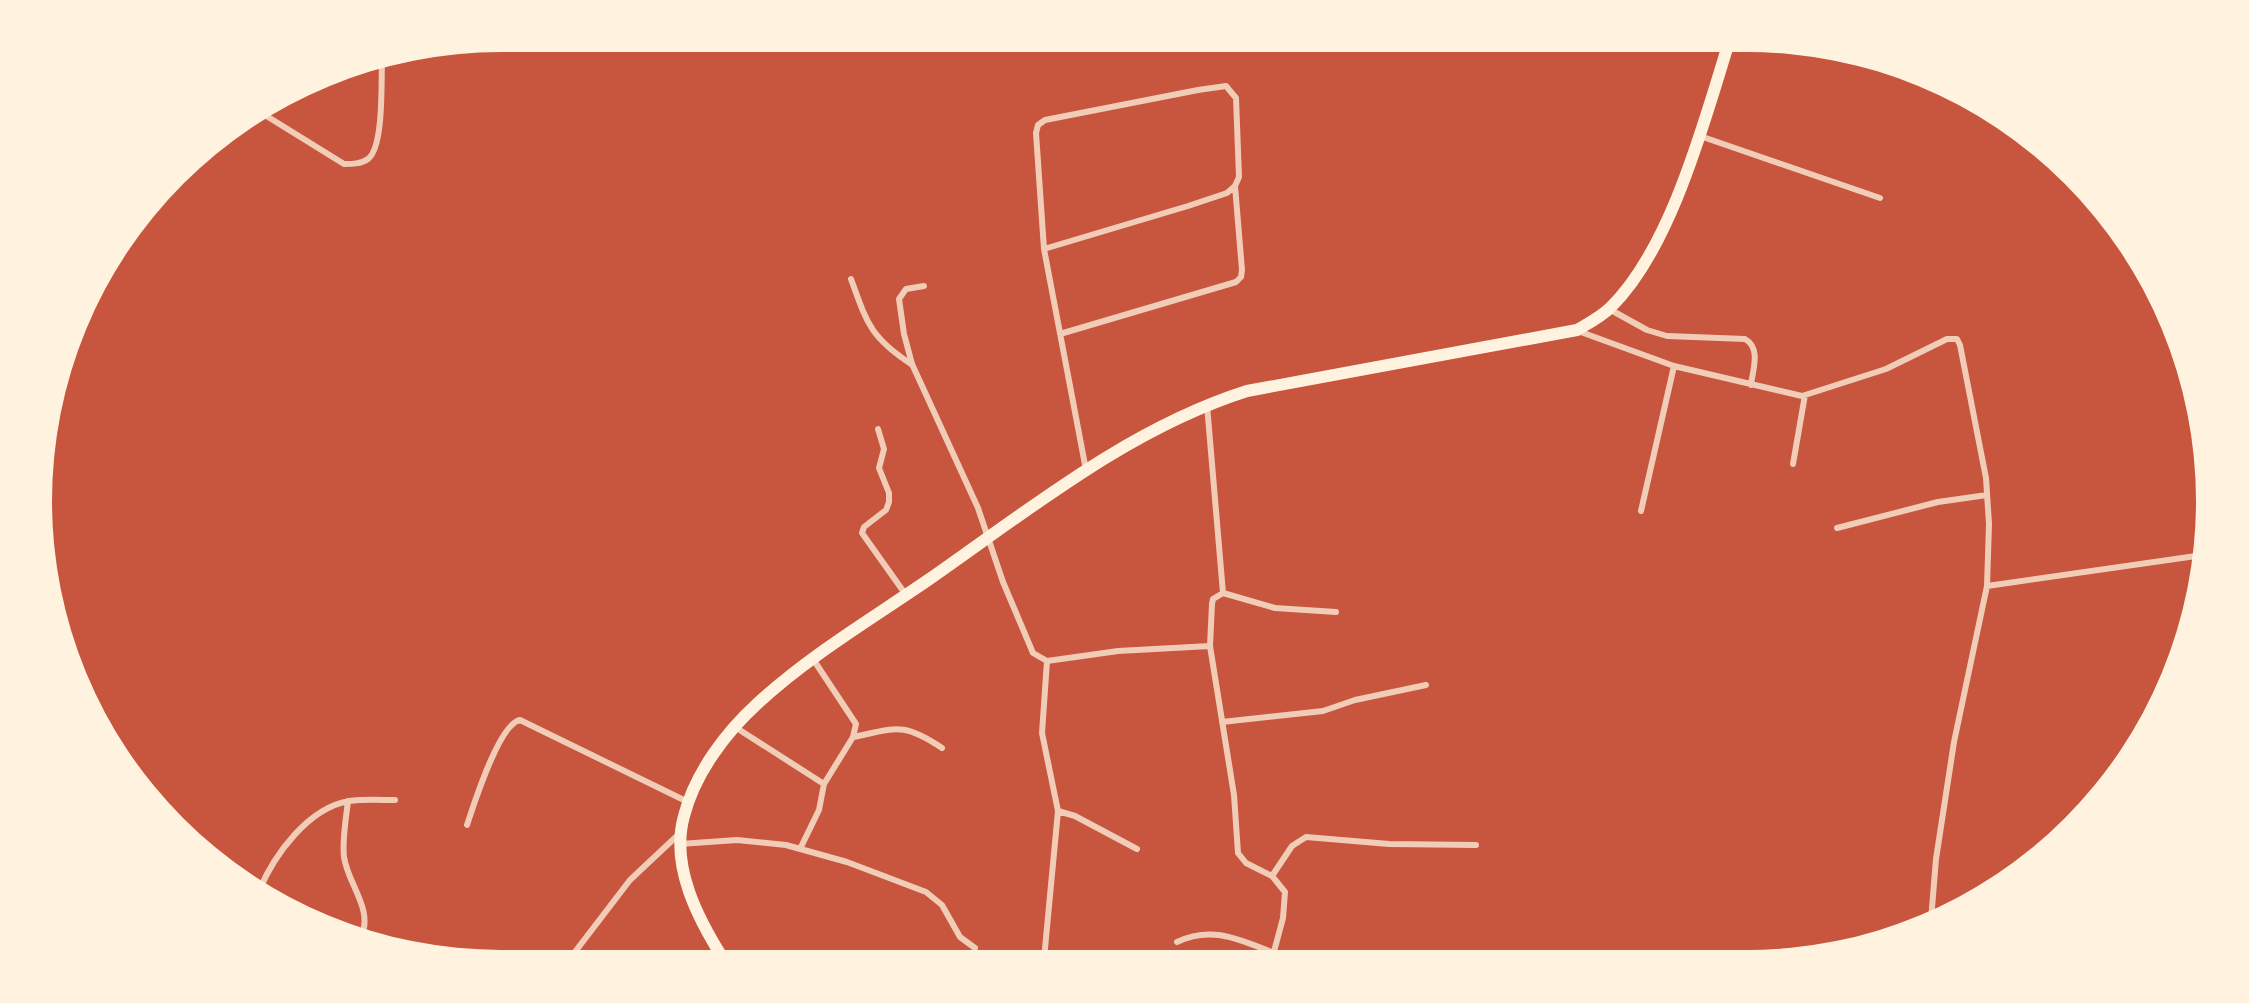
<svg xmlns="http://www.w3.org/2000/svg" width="2249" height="1003" viewBox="0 0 2249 1003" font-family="Manrope,sans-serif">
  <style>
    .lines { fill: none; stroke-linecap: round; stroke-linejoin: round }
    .minor { stroke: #f1ccb7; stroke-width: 6 }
    .secondary { stroke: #fff3e0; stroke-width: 12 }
  </style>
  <rect width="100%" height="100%" fill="#c8553d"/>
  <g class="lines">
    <!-- minor -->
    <path class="minor" d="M260 112 344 164C352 164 361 164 368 159 384 147 381 82 382 62
      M1700 136 1880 198
      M1044 249 1036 133 1038 125 1045 120 1198 90 1226 86 1236 98 1239 177 1235 186 1227 193 1188 206 1044 249 1086 470
      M851 279C867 323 870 337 911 364
      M924 286 906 289 899 299 904 334 912 364 978 508 1003 582 1033 653 1047 661 1118 651 1210 646 1234 795 1238 853 1246 863 1272 876 1285 892 1283 918 1272 959
      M1609 309 1647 330 1667 336 1745 339C1761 348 1753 369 1751 385
      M1578 331 1674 366 1802 396 1886 369 1947 339H1957L1960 345 1986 478 1989 524 1987 586 1954 742 1936 859 1931 920
      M1060 334 1236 282 1241 277 1242 270 1235 186
      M1207 405 1223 593
      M878 429 884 449 879 468 889 493V502L886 510 864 527 862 533 906 595
      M1793 464 1805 395
      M1641 511 1674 366
      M1837 528 1938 502 1987 495
      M1987 586 2203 555
      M1210 646 1212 604 1213 599 1223 593 1275 608 1336 612
      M1222 722 1323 711 1355 700 1426 685
      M735 727 824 784
      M853 737C897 728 903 722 942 748
      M348 801C346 819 342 839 344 857 348 885 374 909 361 938
      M1058 811 1075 816 1137 849
      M467 825C474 804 499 724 520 720L688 802
      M680 844 737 840 786 845 847 862 926 892 942 905 960 937 975 948
      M801 847 819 810 824 784 853 737 856 724 813 659
      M1272 876 1292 846 1306 837 1389 844 1476 845
      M259 891C274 855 308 808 349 801 363 799 380 800 395 800
      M1177 942C1212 925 1240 940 1274 953
      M1044 959 1058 811 1042 733 1047 661
      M568 961 630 880 679 834"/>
    <!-- secondary -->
    <path class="secondary" d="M724 960C698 919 670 866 684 816 695 773 726 732 758 703 810 655 873 618 931 578 1030 509 1130 428 1247 391L1577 330C1589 323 1601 317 1611 307 1671 248 1704 122 1729 42"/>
  </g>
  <!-- crop -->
  <path d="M0 0H2249V1003H0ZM501 52H1747A449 449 0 0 1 2196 501V501A449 449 0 0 1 1747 950H501A449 449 0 0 1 52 501V501A449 449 0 0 1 501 52Z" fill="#fff3e0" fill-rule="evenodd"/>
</svg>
